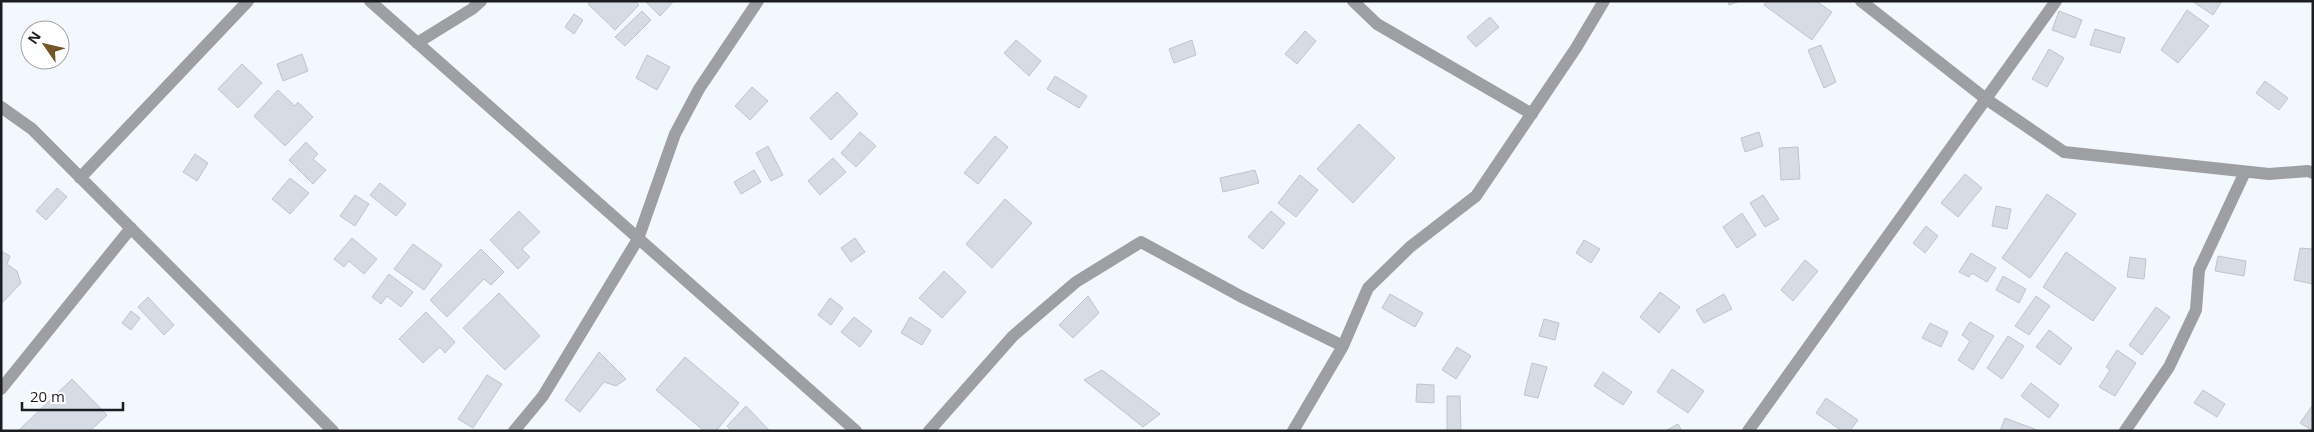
<svg xmlns="http://www.w3.org/2000/svg" width="2314" height="432" viewBox="0 0 2314 432" font-family="'Open Sans',sans-serif">
  <style>
    .building { fill: #d7dbe3; stroke: #c0c5cc }
    .lines { fill: none; stroke-linecap: round; stroke-linejoin: round }
    .minor { stroke: #9e9fa2; stroke-width: 12 }
  </style>
  <rect width="100%" height="100%" fill="#f3f7fe"/>
  <!-- building -->
  <path class="building" d="M590 1H635L639 5 615 30 588 4Z
    M645 1H674L660 16Z
    M1728 1H1740L1729 5Z
    M1767 1H1816L1832 12 1812 40 1764 5Z
    M2192 1H2222L2213 15Z
    M2187 10 2209 26 2178 63 2161 50Z
    M642 11 651 20 625 46 615 37Z
    M2059 11 2082 20 2075 38 2052 30Z
    M574 14 583 20 574 34 565 27Z
    M1490 17 1499 27 1476 47 1467 37Z
    M2095 29 2125 38 2120 53 2090 45Z
    M1305 31 1316 41 1297 64 1285 54Z
    M1016 40 1041 61 1029 76 1004 53Z
    M1192 40 1196 55 1174 63 1169 49Z
    M1821 45 1836 82 1824 88 1808 50Z
    M2049 49 2064 58 2047 87 2032 79Z
    M302 54 308 71 283 81 277 64Z
    M647 55 670 67 657 90 636 78Z
    M242 64 262 83 238 108 218 89Z
    M1055 76 1087 96 1079 108 1047 89Z
    M2265 81 2288 98 2279 110 2256 93Z
    M752 87 768 101 750 120 735 106Z
    M278 90 295 106 298 102 313 117 285 146 254 116Z
    M837 92 858 114 831 140 810 118Z
    M1359 124 1395 158 1353 203 1317 169Z
    M860 132 876 146 856 167 841 153Z
    M1759 132 1763 146 1745 152 1741 138Z
    M995 136 1008 147 978 184 964 173Z
    M306 142 318 154 313 159 326 170 313 184 289 160Z
    M768 146 783 175 771 181 756 153Z
    M1798 147 1800 179 1781 180 1779 148Z
    M195 154 208 163 197 181 183 172Z
    M833 158 846 172 820 195 808 181Z
    M754 170 761 182 741 194 734 182Z
    M1255 170 1259 183 1223 192 1220 178Z
    M1965 174 1982 188 1958 217 1941 203Z
    M1300 175 1318 190 1296 217 1278 203Z
    M290 178 309 193 290 214 272 199Z
    M380 183 406 204 396 216 370 195Z
    M57 188 67 197 46 220 36 211Z
    M2047 194 2076 214 2030 278 2002 258Z
    M355 195 369 204 355 226 340 216Z
    M1763 195 1779 219 1765 227 1750 203Z
    M1005 199 1032 223 992 268 966 244Z
    M1996 206 2011 209 2007 229 1992 226Z
    M519 211 540 232 522 249 530 257 518 269 490 240Z
    M1271 211 1285 223 1263 249 1248 237Z
    M1742 213 1756 235 1737 248 1723 227Z
    M1926 226 1938 236 1925 253 1913 243Z
    M352 238 377 259 364 274 349 261 344 267 334 259Z
    M855 238 865 252 851 262 841 248Z
    M1584 240 1600 249 1591 263 1576 253Z
    M413 244 442 265 424 290 394 269Z
    M2300 248 2313 249V284L2294 280Z
    M481 249 504 272 491 285 484 279 447 317 430 300Z
    M1 251 10 256 7 264 17 271 21 283 1 304Z
    M2066 252 2116 288 2093 321 2043 287Z
    M1971 253 1996 268 1987 282 1972 273 1969 277 1959 272Z
    M2218 256 2246 261 2244 276 2215 271Z
    M2130 257 2146 259 2144 279 2127 277Z
    M1805 260 1818 271 1793 301 1781 290Z
    M944 271 966 292 942 318 919 298Z
    M389 274 413 292 401 307 387 296 381 304 372 297Z
    M2003 276 2026 289 2019 303 1996 290Z
    M1660 292 1680 307 1659 333 1640 317Z
    M499 293 540 336 505 370 463 328Z
    M1390 294 1423 313 1415 327 1382 308Z
    M1724 294 1732 309 1704 323 1696 310Z
    M1088 296 1099 313 1073 338 1059 325Z
    M2036 296 2050 306 2029 335 2015 326Z
    M148 297 174 325 164 335 138 307Z
    M830 298 843 308 831 325 818 315Z
    M2156 307 2170 317 2142 355 2129 345Z
    M131 311 140 318 131 330 122 323Z
    M426 312 455 342 445 353 440 347 423 363 399 339Z
    M854 317 872 331 860 347 841 332Z
    M910 317 931 330 922 345 901 333Z
    M1544 319 1559 323 1555 340 1539 336Z
    M1970 322 1994 336 1973 370 1958 360 1970 341 1962 335Z
    M1930 323 1948 332 1941 347 1922 338Z
    M2049 330 2072 348 2060 365 2036 347Z
    M2008 336 2024 346 2002 379 1987 368Z
    M1457 347 1471 356 1456 379 1442 370Z
    M2117 350 2136 363 2115 396 2099 387 2110 370 2106 367Z
    M599 352 626 379 616 386 604 382 580 412 565 400Z
    M685 357 739 403 716 431H704L656 390Z
    M1532 363 1547 367 1538 398 1524 395Z
    M1672 369 1704 391 1688 413 1657 392Z
    M1102 370 1160 414 1143 427 1084 380Z
    M1603 372 1632 392 1623 405 1594 386Z
    M487 375 502 384 473 428 458 419Z
    M72 379 107 415 90 431H18Z
    M2031 383 2059 405 2049 418 2021 396Z
    M1417 384 1434 385V403L1416 402Z
    M2203 390 2225 404 2217 417 2194 403Z
    M1447 396H1460L1461 431H1447Z
    M1826 398 1858 420 1850 431H1842L1816 413Z
    M746 406 770 431H732L727 426Z
    M2312 406H2313V431L2300 423Z
    M2005 418 2040 431H2000Z
    M1678 424 1682 431H1665Z"/>
  <g class="lines">
    <!-- minor -->
    <path class="minor" d="M370 1 856 431
      M1353 1 1377 24 1532 114
      M1861 1 1986 99 2064 152 2269 174 2308 171 2313 173
      M417 43 472 9 481 1
      M1 107 32 129 333 431
      M80 178 248 1
      M1 389 131 228
      M514 431 543 396 638 239 675 134 699 89 758 1
      M929 431 1013 336 1076 282 1141 242 1242 297 1343 346
      M1293 431 1343 346 1368 288 1410 247 1476 196 1576 48 1604 1
      M1748 431 2056 1
      M2125 431 2169 367 2196 310 2199 270 2245 172"/>
  </g>
  <!-- border -->
  <rect width="2314" height="432" fill="none" stroke="#1c1d20" stroke-width="5"/>
  <!-- north arrow -->
  <g transform="translate(45 45) rotate(304)"><circle r="24" fill="#ffffff" stroke="#a4a5a6"/>
  <path d="M0-4L9 19L0 12L-9 19Z" fill="#725629"/>
  <text y="-8" font-size="14" font-weight="bold" text-anchor="middle" fill="#1c1d20">N</text>
  </g>
  <!-- scale -->
  <path d="M22 402v8h101v-8" fill="none" stroke="#1c1d20" stroke-width="2.5"/>
  <text x="30" y="402" font-size="15" fill="#1c1d20" stroke="#ffffff" stroke-width="4" paint-order="stroke">20 m</text>
</svg>
